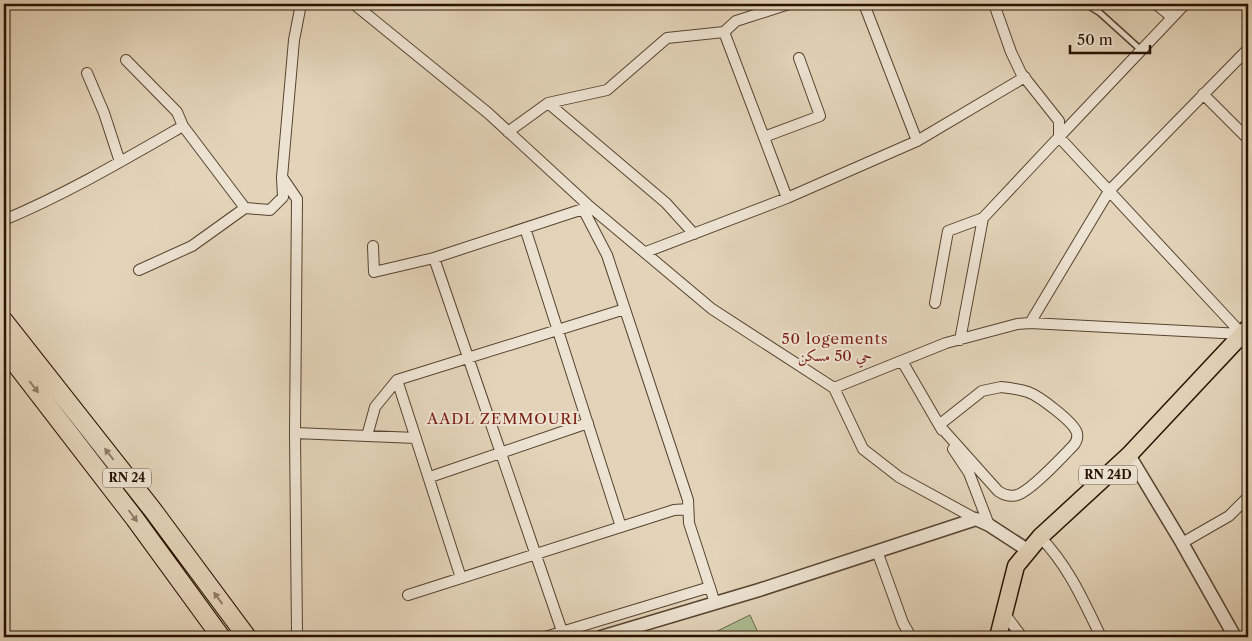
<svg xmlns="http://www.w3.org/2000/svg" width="1252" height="641" viewBox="0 0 1252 641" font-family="'Libre Caslon Text',Amiri,serif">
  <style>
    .green { fill: #aebe93; stroke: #6a684a }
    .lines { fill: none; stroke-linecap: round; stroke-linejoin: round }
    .service-casing { stroke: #56432f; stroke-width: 8 }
    .minor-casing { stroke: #56432f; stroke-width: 12 }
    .tertiary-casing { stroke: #56432f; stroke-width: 15 }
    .primary-casing { stroke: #271301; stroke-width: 19 }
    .trunk-casing { stroke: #271301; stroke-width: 20 }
    .service { stroke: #ede3d2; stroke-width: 5 }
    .minor { stroke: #ede3d2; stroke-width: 10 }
    .tertiary { stroke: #ede3d2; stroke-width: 12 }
    .primary { stroke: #e3d4b9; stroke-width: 16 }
    .trunk { stroke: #e3d4b9; stroke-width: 18 }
    .oneway { fill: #8e7d66 }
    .labels { text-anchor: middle; stroke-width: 4; stroke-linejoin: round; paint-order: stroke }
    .shield { fill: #ede3d2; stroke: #625140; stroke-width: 1 }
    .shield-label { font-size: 12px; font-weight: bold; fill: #271301 }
    .neighbourhood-label { font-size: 15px; letter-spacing: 1px; fill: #7a1f14; stroke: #ede3d2 }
  </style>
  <rect width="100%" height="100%" fill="#e3d4b9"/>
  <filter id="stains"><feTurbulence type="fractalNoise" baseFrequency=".004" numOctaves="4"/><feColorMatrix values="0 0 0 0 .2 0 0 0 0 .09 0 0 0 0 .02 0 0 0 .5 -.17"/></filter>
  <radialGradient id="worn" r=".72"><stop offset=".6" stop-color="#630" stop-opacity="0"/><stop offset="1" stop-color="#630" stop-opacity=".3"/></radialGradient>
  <!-- green -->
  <path class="green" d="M750 615 760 637H705Z"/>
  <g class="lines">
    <defs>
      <path id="service" d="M1086 4 1099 12 1141 50"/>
      <path id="minor" d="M354 4 488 113 588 205 712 309 834 388 863 449 899 477 976 519
        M864 4 917 141
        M1156 4 1172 17
        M1185 4 1059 137 1242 334
        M126 60 177 112 183 126 245 208 270 210 283 197 282 178
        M87 73 104 113 120 162
        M1203 94 1248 139
        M548 103 666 203 694 234
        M508 132 548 103 607 90 667 38 724 32
        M764 137 820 116 799 58
        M787 198 724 32 736 21 789 4
        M4 220C66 194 124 160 183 126
        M525 228 621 527
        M373 246 374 272 434 258 583 209 607 255 688 500 689 523 715 603
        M646 252 787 198 917 141 1025 77
        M434 258 564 637
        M139 270 192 246 245 208
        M935 303 948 231 983 218
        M1030 323 1109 191 1248 49
        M960 340 983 218 1059 137V121L1021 73 1011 52 994 4
        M902 361 942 430
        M1001 387C1010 388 1019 389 1028 392 1039 396 1074 422 1077 433 1078 438 1076 443 1072 447 1061 458 1031 491 1017 495 1011 497 1004 495 998 491L939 425 982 391Z
        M834 388 946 343 1017 324 1030 323 1242 334 1248 340
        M295 433 416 438
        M367 436 375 407 397 380
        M953 449 969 473 989 525
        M430 477 588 423
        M1040 537C1068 565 1084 602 1101 637
        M1182 543 1229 516 1248 497
        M877 551 903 623 911 637
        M461 578 397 380 625 309
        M408 595 674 510 688 509
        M1004 613 1022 637
        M301 637 297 634 295 433 297 199 282 177 294 40 301 4
        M545 637 710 587"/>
      <path id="tertiary" d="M1129 455 1182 543 1235 637
        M601 637 759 590 976 519 989 525 1029 551"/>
      <path id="primary" d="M998 637 1016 566 1040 537 1129 455 1248 328"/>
      <path id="trunk" d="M4 321 152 509 247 637
        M4 349 135 519 221 637"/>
    </defs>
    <!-- service casing -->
    <use href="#service" class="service-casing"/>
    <!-- minor casing -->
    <use href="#minor" class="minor-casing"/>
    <!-- tertiary casing -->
    <use href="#tertiary" class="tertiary-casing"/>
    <!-- primary casing -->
    <use href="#primary" class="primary-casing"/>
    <!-- trunk casing -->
    <use href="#trunk" class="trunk-casing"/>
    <!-- service -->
    <use href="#service" class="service"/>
    <!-- minor -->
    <use href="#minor" class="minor"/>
    <!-- tertiary -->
    <use href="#tertiary" class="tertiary"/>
    <!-- primary -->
    <use href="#primary" class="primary"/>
    <!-- trunk -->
    <use href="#trunk" class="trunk"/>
  </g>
  <!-- one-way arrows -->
  <defs><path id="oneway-solid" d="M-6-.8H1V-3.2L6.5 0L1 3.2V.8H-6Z" transform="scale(1.25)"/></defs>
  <g class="oneway">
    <use href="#oneway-solid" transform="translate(34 387) rotate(52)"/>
    <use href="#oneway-solid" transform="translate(109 454) rotate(-128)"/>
    <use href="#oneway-solid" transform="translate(133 516) rotate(53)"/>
    <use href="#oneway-solid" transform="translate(218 598) rotate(-126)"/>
  </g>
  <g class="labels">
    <!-- shield labels -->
    <g class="shield">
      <rect x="1079" y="465.5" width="58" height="19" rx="4"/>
      <rect x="103" y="468.5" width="48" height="19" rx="4"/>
    </g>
    <g class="shield-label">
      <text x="1108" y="479">RN 24D</text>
      <text x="127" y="482">RN 24</text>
    </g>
    <!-- neighbourhood labels -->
    <g class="neighbourhood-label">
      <text x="835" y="344">50 logements<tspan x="835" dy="17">حي 50 مسكن</tspan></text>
      <text x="503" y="424">AADL ZEMMOURI</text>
    </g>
  </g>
  <!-- margin -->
  <rect width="1252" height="641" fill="none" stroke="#e3d4b9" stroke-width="20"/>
  <rect x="5" y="5" width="1242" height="631" fill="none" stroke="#271301" stroke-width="2.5"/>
  <rect x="10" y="10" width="1232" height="621" fill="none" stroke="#271301"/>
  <!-- scale -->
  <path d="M1070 45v8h80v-8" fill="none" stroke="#271301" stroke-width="2.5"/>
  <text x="1077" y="45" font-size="15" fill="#271301" stroke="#ede3d2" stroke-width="4" paint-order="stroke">50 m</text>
  <rect width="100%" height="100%" filter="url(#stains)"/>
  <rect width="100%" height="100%" fill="url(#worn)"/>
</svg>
